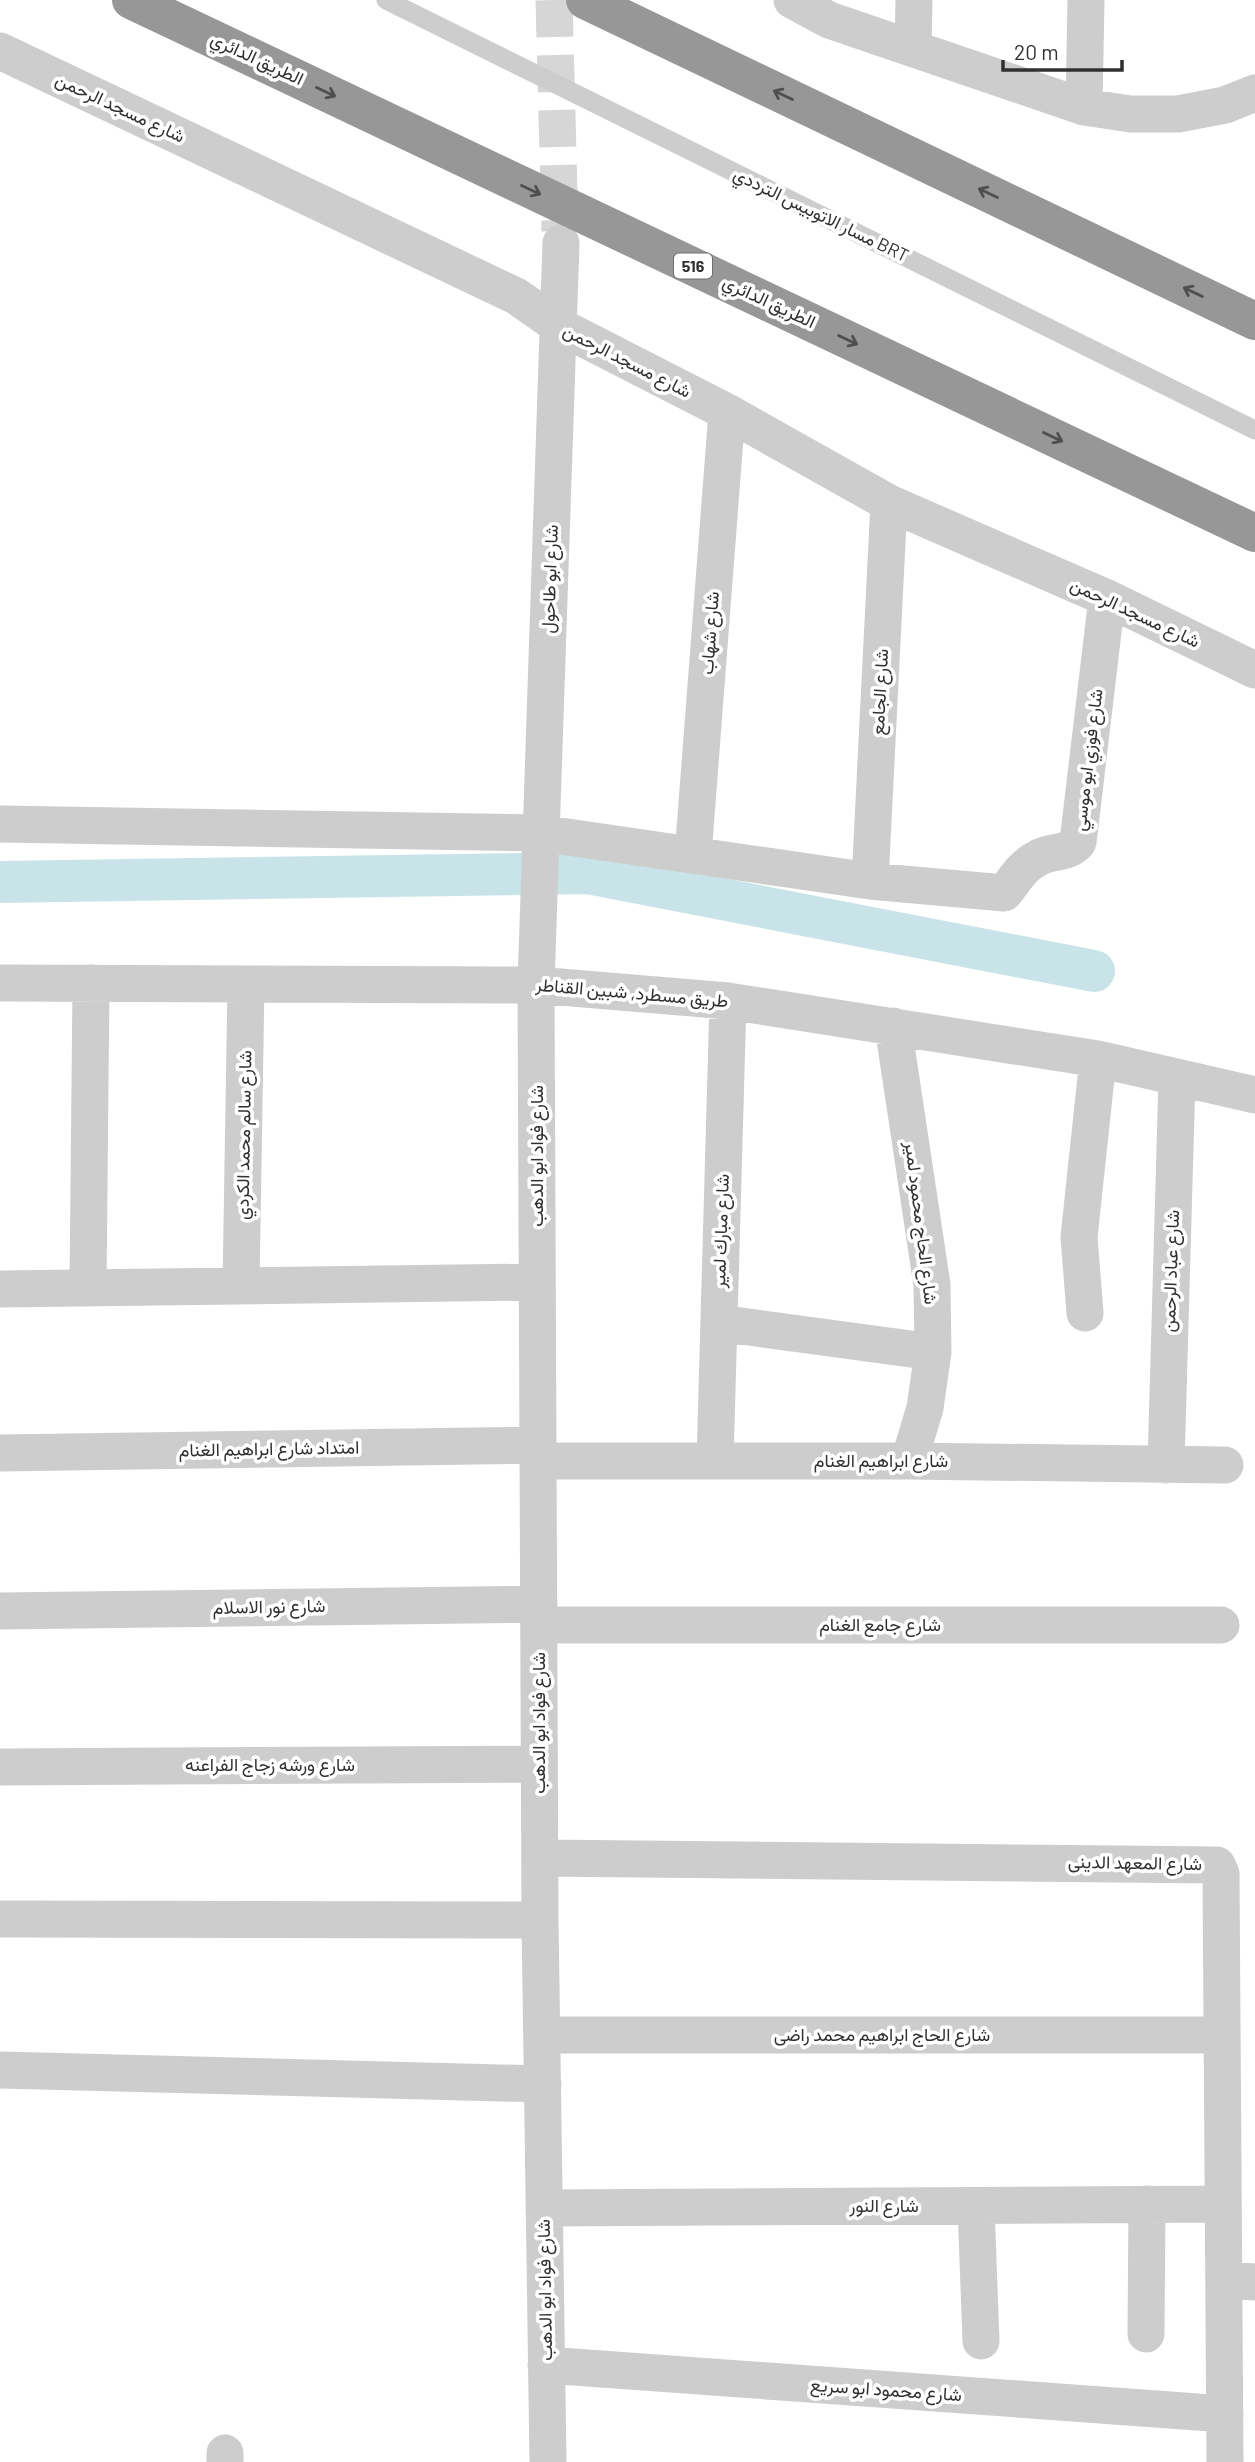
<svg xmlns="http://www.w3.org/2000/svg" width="1255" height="2462" viewBox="0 0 1255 2462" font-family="Barlow,Vazirmatn,sans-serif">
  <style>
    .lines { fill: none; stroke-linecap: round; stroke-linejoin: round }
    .canal { stroke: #c9e4e8; stroke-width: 42 }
    .street-tunnel { stroke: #d6d6d6; stroke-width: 37; stroke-dasharray: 37 18; stroke-linecap: butt }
    .lane { stroke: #cdcdcd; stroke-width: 19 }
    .street { stroke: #cdcdcd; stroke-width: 37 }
    .highway { stroke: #979797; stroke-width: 38 }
    .oneway { stroke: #4f4f4f }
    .labels { text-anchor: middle; stroke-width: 7; stroke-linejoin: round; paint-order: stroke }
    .shield { fill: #fff; stroke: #6e6e6e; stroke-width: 2 }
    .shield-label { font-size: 16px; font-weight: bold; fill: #303030 }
    .street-label { font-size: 18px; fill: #303030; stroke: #fff }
  </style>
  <rect width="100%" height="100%" fill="#fff"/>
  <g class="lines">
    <!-- canal -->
    <path class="canal" d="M0 882 587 873 1094 971"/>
    <!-- street-tunnel -->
    <path class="street-tunnel" d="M554 0 560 231"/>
    <!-- lane -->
    <path class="lane" d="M386 0 1255 430"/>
    <!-- street -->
    <path class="street" d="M792 0 829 20 1084 107 1131 114H1178L1225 105 1255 93
      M913 47 914 0
      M0 51 516 296 559 326 727 412 889 503 1107 598 1255 670
      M1084 107 1086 0
      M0 824 540 833 870 881 1004 893C1015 880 1022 866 1038 858 1052 850 1067 855 1078 842L1107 598
      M693 855 727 412
      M870 881 889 503
      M0 983 536 985 728 1001 1098 1059 1255 1095
      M893 1026 932 1285 933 1352 925 1408 909 1461
      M241 1286 246 984
      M88 1287 91 983
      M0 1289 537 1282
      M1085 1313 1079 1237 1098 1059
      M719 1323 933 1352
      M0 1453 538 1445
      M538 1461H909L1225 1465
      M715 1461 728 1001
      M1166 1465 1177 1078
      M0 1611 539 1604
      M539 1625H1221
      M0 1767 539 1764
      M540 1858 1217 1865 1221 1874 1225 2462
      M0 1919 540 1920
      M542 2035H1222
      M0 2070 543 2084
      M976 2206 981 2341
      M544 2208 1223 2204
      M1224 2280 1255 2282
      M1146 2334 1147 2204
      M546 2365 1225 2414
      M225 2462V2453
      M548 2462 540 1920 536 985 561 243"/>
    <!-- highway -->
    <path class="highway" d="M131 0 1255 533
      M585 0 1255 321"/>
  </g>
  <!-- one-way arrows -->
  <defs><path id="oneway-shaft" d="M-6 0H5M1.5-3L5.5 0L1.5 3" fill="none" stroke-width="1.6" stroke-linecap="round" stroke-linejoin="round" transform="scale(1.75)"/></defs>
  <g class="oneway">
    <use href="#oneway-shaft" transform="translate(326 92) rotate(25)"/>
    <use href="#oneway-shaft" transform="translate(783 95) rotate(-154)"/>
    <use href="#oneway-shaft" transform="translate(531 190) rotate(25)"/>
    <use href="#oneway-shaft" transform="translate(988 193) rotate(-154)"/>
    <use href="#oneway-shaft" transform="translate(1193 292) rotate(-154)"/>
    <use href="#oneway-shaft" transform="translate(848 340) rotate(25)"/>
    <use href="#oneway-shaft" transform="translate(1053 437) rotate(25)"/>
  </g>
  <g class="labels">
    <!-- shield labels -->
    <rect class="shield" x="674" y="253.5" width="38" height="25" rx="5"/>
    <g class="shield-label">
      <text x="693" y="272">516</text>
    </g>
    <!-- street labels -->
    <g class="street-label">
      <text transform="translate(257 59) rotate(25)" y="6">الطريق الدائري</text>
      <text transform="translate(120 108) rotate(25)" y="6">شارع مسجد الرحمن</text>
      <text transform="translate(821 215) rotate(26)" y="6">مسار الاتوبيس الترددي BRT</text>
      <text transform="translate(769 302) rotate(25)" y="6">الطريق الدائري</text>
      <text transform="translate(627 361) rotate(27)" y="6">شارع مسجد الرحمن</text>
      <text transform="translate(550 579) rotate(-88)" y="6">شارع ابو طاحول</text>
      <text transform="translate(1135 613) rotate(25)" y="6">شارع مسجد الرحمن</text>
      <text transform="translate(710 633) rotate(-86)" y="6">شارع شهاب</text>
      <text transform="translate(880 692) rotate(-87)" y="6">شارع الجامع</text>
      <text transform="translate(1088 760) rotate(-83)" y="6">شارع فوزي ابو موسي</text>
      <text transform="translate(632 993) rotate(5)" y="6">طريق مسطرد, شبين القناطر</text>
      <text transform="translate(244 1135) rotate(-89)" y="6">شارع سالم محمد الكردي</text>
      <text transform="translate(537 1156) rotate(-90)" y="6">شارع فواد ابو الدهب</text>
      <text transform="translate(921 1223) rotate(83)" y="6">شارع الحاج محمود لمير</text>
      <text transform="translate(721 1231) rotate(-88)" y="6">شارع مبارك لمير</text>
      <text transform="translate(1171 1271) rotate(-88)" y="6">شارع عباد الرحمن</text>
      <text transform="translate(269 1449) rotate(-1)" y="6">امتداد شارع ابراهيم الغنام</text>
      <text x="881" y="1467">شارع ابراهيم الغنام</text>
      <text transform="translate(269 1607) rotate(-1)" y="6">شارع نور الاسلام</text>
      <text x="880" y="1631">شارع جامع الغنام</text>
      <text transform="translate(539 1723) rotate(-90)" y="6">شارع فواد ابو الدهب</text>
      <text x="270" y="1771">شارع ورشه زجاج الفراعنه</text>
      <text transform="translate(1135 1863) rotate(1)" y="6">شارع المعهد الدينى</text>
      <text x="882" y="2041">شارع الحاج ابراهيم محمد راضى</text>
      <text x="884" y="2212">شارع النور</text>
      <text transform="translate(545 2290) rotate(-91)" y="6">شارع فواد ابو الدهب</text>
      <text transform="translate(886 2390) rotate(4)" y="6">شارع محمود ابو سريع</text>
    </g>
  </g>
  <!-- scale -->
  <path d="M1003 60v10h119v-10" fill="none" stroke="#303030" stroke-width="3.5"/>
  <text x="1014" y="60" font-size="21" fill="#303030" stroke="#ffffff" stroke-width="5" paint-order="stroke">20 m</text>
</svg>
